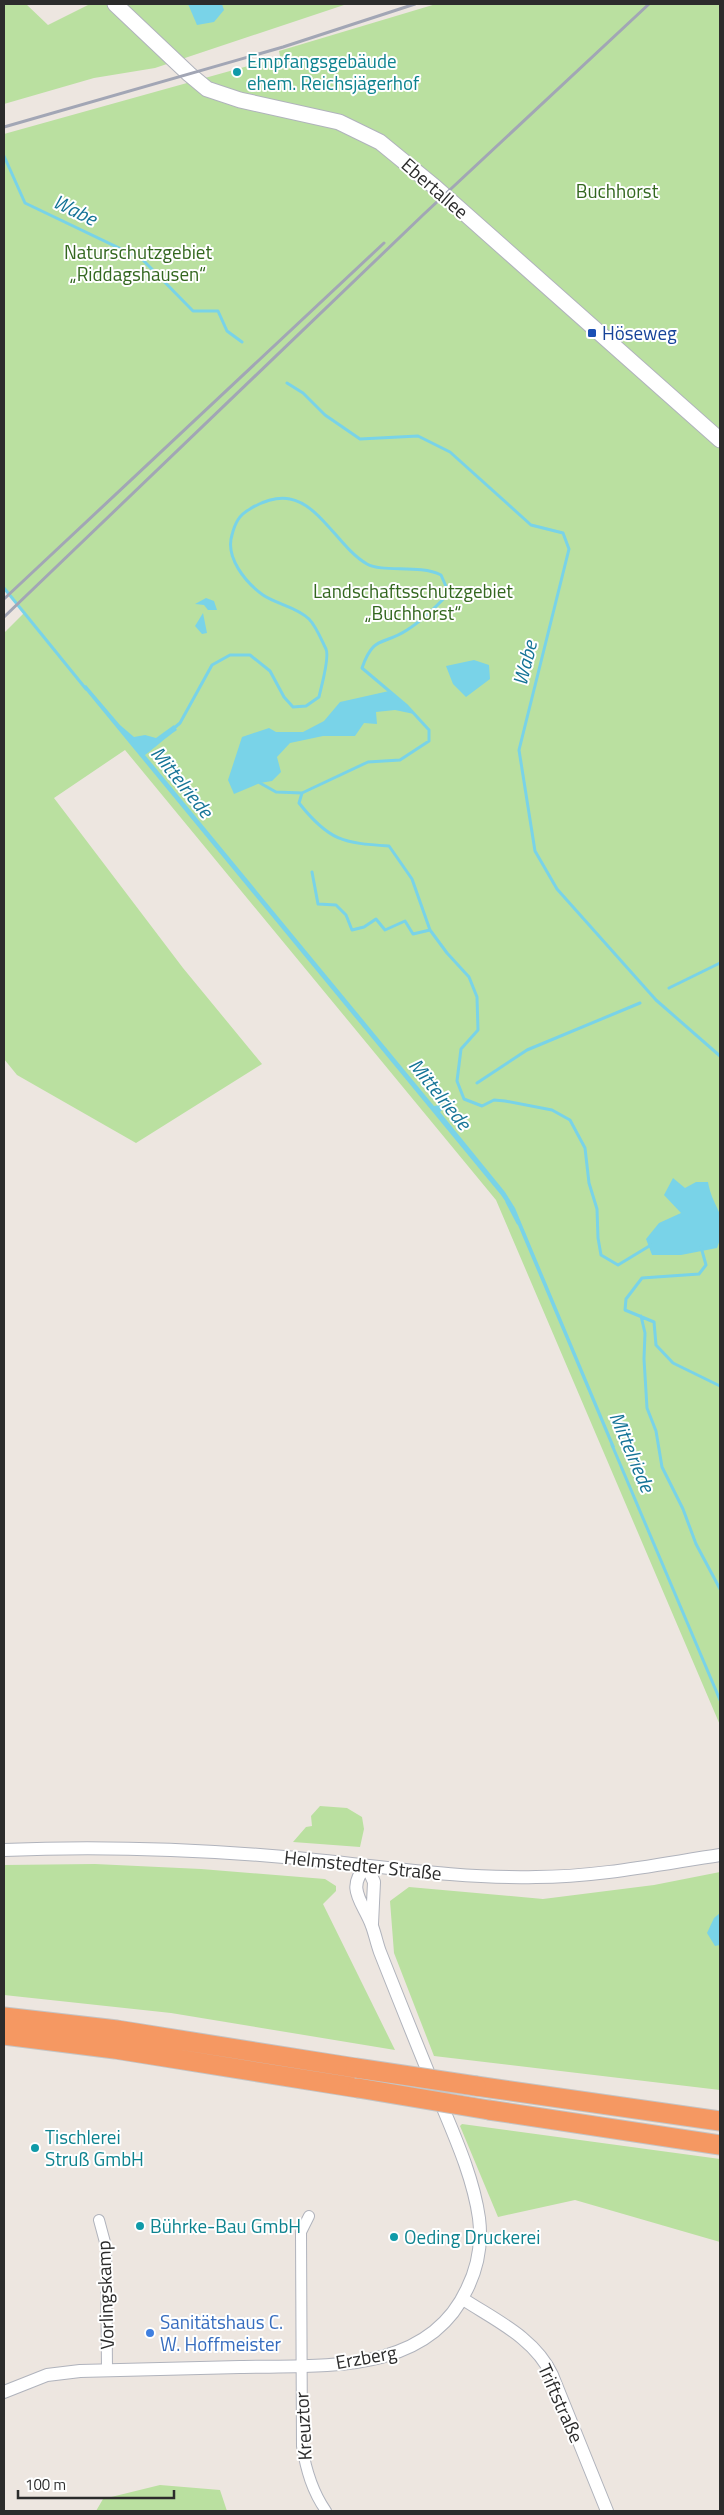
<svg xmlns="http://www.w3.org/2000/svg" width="724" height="2515" viewBox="0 0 724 2515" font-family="'Titillium Web',sans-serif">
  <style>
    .green { fill: #bae0a0 }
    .water { fill: #79d3e8 }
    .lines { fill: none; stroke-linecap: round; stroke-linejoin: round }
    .stream { stroke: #79d3e8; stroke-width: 3 }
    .minor-casing { stroke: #b0b3bc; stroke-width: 12 }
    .tertiary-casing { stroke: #b0b3bc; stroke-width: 14 }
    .secondary-casing { stroke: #b0b3bc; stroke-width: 17 }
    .motorway-casing { stroke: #c4c4c4; stroke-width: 21 }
    .minor { stroke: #fff; stroke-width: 10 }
    .tertiary { stroke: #fff; stroke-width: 12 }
    .secondary { stroke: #fff; stroke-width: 15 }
    .motorway { stroke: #f59862; stroke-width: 19 }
    .rail { stroke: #a2a6b5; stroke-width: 3 }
    .motorway-bridge-casing { stroke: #c4c4c4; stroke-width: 21; stroke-linecap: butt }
    .motorway-bridge { stroke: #f59862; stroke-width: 19 }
    .culture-dot { fill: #0f9aa8; stroke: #fff; stroke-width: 2 }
    .transit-dot { fill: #1a4fb4; stroke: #fff; stroke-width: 2 }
    .shop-dot { fill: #3f7fe0; stroke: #fff; stroke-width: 2 }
    .labels { text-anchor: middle; stroke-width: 4; stroke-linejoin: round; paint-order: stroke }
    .culture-label { font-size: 19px; fill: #0d838f; stroke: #fff; text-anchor: start }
    .street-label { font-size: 19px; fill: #2c2c2c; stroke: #fff }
    .park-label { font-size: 19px; fill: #33671f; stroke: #fff }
    .transit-label { font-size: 19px; fill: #164399; stroke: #fff; text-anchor: start }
    .shop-label { font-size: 19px; fill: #366cbe; stroke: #fff; text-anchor: start }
    .water-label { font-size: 20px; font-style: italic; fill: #157497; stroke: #fff }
  </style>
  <rect width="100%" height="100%" fill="#ede6e0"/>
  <!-- green -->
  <path class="green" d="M4 4H26L48 25 90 4H347L155 68 94 78 4 104Z
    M436 4H720V1725L496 1200 125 750 54 798 183 968 262 1064 136 1143 17 1075 4 1059V633L25 612 4 588V134L266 61 280 56 279 51Z
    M320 1806 347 1808 362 1817 364 1829 360 1847 293 1842 306 1827 312 1826 311 1816Z
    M95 1864 201 1869 325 1879 336 1886V1891L323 1904 395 2050 171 2013 4 1995V1865Z
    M720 1872V2090L434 2056 394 1953 390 1901 409 1887 543 1899 654 1885Z
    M462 2124 720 2159V2242L575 2200 498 2217 460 2126Z
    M160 2485 220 2490 227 2511H96L103 2499Z"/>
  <!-- water -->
  <path class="water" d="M188 4H222L224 10 214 22 197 25Z
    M206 598 214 601 217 610H208L204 605 195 604Z
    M203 613 207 633 202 634 195 626Z
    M474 660 489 665 490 679 466 697 453 684 446 666Z
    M86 685 120 725 134 737 145 735 156 738 174 725 177 730C165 738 156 747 145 755L434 1106 440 1105 443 1109 440 1112 505 1192 515 1208 615 1447 612 1448 512 1211 501 1195 83 687Z
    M389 691 414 714 395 710 376 712 377 724 364 723 355 736H323L290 743 277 757 281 772 272 781 260 783 234 794 228 780 242 737 269 728 276 732H303L324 721 340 702Z
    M673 1178 685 1188 696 1182H708C710 1194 714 1201 719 1212 723 1220 721 1240 717 1248L681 1255H652L646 1239 659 1223 681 1213 664 1195Z
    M720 1913V1945L715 1946 707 1933 714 1918Z"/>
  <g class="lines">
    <!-- stream -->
    <path class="stream" d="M4 156 25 203 142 259 193 311H218L227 331 242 342
      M287 383 303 393 325 415 360 439 418 436 450 452 531 525 563 533 569 549 519 750 535 851 557 889 656 1000 720 1056
      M4 588 86 689
      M173 729 180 723 212 665 230 655H250L270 671 284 697 293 707 306 706 319 697C321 687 330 658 326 649 322 641 316 626 309 619 297 607 276 604 263 595 245 582 225 557 232 535 235 523 239 515 250 509 261 502 277 496 290 499 321 505 340 549 367 564 383 573 419 564 441 575L449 593C436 607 423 620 407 630 383 646 374 634 362 668L407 706 429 730V741L400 760 368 762 302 793 276 792 260 783
      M302 793 299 803C329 841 343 843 389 846L412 879 430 930 447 953 469 977 477 997 478 1030 461 1049 457 1081 464 1099 482 1106 494 1100 505 1101 552 1110 570 1120 585 1148 589 1183 597 1209 598 1238 601 1255 618 1265 651 1245
      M312 872 318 904 336 905 346 915 352 930 364 927 376 919 385 930 405 921 413 934 430 930
      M669 988 720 963
      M477 1083 527 1050 640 1003
      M507 1202 518 1223
      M701 1247 706 1265 699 1274 642 1278 626 1299 625 1310 654 1322 656 1345 673 1363 720 1386
      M641 1316 645 1333 644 1359 647 1408 656 1431 662 1467 683 1509 696 1544 720 1589
      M612 1445 720 1700"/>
    <defs>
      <path id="minor" d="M309 2216 301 2232 302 2446C306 2470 312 2491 326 2511
        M99 2220 106 2246 107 2370"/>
      <path id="tertiary" d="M4 1850C97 1846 191 1849 284 1857 368 1864 452 1879 536 1877 598 1877 660 1864 720 1855
        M367 1866 374 1882 372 1924
        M463 2299C495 2320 535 2338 552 2375L607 2511
        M4 2392 47 2375 80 2371C133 2370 186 2368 240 2367 320 2365 427 2376 467 2289 478 2267 482 2242 479 2218 473 2176 454 2135 438 2096 418 2048 399 2000 380 1952 377 1944 375 1934 372 1926 364 1903 344 1888 367 1866"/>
      <path id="secondary" d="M115 4 189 74 207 89 240 100 339 122 380 142 435 187 720 440"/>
      <path id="motorway" d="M4 2017 117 2030 356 2068
        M4 2035 115 2049 358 2088
        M476 2086 720 2121
        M489 2110 720 2145"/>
    </defs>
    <!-- minor casing -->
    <use href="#minor" class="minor-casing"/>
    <!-- tertiary casing -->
    <use href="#tertiary" class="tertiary-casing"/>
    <!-- secondary casing -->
    <use href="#secondary" class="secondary-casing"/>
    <!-- motorway casing -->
    <use href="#motorway" class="motorway-casing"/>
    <!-- minor -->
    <use href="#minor" class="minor"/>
    <!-- tertiary -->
    <use href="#tertiary" class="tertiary"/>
    <!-- secondary -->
    <use href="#secondary" class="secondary"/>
    <!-- motorway -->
    <use href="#motorway" class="motorway"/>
    <!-- rail -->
    <path class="rail" d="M4 127 283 47 415 4
      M4 599 384 243
      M4 617 424 214 649 4"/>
    <defs>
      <path id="motorway-bridge" d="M356 2068 476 2086
        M358 2088 489 2110"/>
    </defs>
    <!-- motorway-bridge casing -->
    <use href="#motorway-bridge" class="motorway-bridge-casing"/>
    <!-- motorway-bridge -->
    <use href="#motorway-bridge" class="motorway-bridge"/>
  </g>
  <!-- markers -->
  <g class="culture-dot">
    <circle cx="237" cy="72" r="5"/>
    <circle cx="35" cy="2148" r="5"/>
    <circle cx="140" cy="2226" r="5"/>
    <circle cx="394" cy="2237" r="5"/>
  </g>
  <rect class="transit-dot" x="587" y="328" width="10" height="10" rx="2.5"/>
  <circle class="shop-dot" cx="150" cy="2333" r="5"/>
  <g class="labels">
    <!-- culture labels -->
    <g class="culture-label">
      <text x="247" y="68">Empfangsgebäude<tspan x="247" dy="22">ehem. Reichsjägerhof</tspan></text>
      <text x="45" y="2144">Tischlerei<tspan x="45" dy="22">Struß GmbH</tspan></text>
      <text x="150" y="2233">Bührke-Bau GmbH</text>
      <text x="404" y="2244">Oeding Druckerei</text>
    </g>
    <!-- street labels -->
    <g class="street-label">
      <text transform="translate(435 188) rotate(41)" y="7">Ebertallee</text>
      <text transform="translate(363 1865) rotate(6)" y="7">Helmstedter Straße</text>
      <text transform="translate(105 2295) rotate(-92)" y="7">Vorlingskamp</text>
      <text transform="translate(366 2357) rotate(-10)" y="7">Erzberg</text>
      <text transform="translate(561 2403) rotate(66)" y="7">Triftstraße</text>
      <text transform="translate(303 2426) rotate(-93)" y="7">Kreuztor</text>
    </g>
    <!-- park labels -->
    <g class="park-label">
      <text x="617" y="198">Buchhorst</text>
      <text x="138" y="259">Naturschutzgebiet<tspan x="138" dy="22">„Riddagshausen“</tspan></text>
      <text x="413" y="598">Landschaftsschutzgebiet<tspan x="413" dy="22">„Buchhorst“</tspan></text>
    </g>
    <!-- transit labels -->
    <g class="transit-label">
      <text x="602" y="340">Höseweg</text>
    </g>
    <!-- shop labels -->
    <g class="shop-label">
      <text x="160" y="2329">Sanitätshaus C.<tspan x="160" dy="22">W. Hoffmeister</tspan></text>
    </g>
    <!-- water labels -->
    <g class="water-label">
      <text transform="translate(75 210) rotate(26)" y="7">Wabe</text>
      <text transform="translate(525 663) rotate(-76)" y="7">Wabe</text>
      <text transform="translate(182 782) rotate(51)" y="7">Mittelriede</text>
      <text transform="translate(440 1094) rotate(51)" y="7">Mittelriede</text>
      <text transform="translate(632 1452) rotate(67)" y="7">Mittelriede</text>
    </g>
  </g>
  <!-- border -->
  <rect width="724" height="2515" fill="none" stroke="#2c2c2c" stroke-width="10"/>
  <!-- scale -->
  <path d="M18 2490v8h156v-8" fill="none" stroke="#2c2c2c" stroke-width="2.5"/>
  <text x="25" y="2490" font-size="15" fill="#2c2c2c" stroke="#ffffff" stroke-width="4" paint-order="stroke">100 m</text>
</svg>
